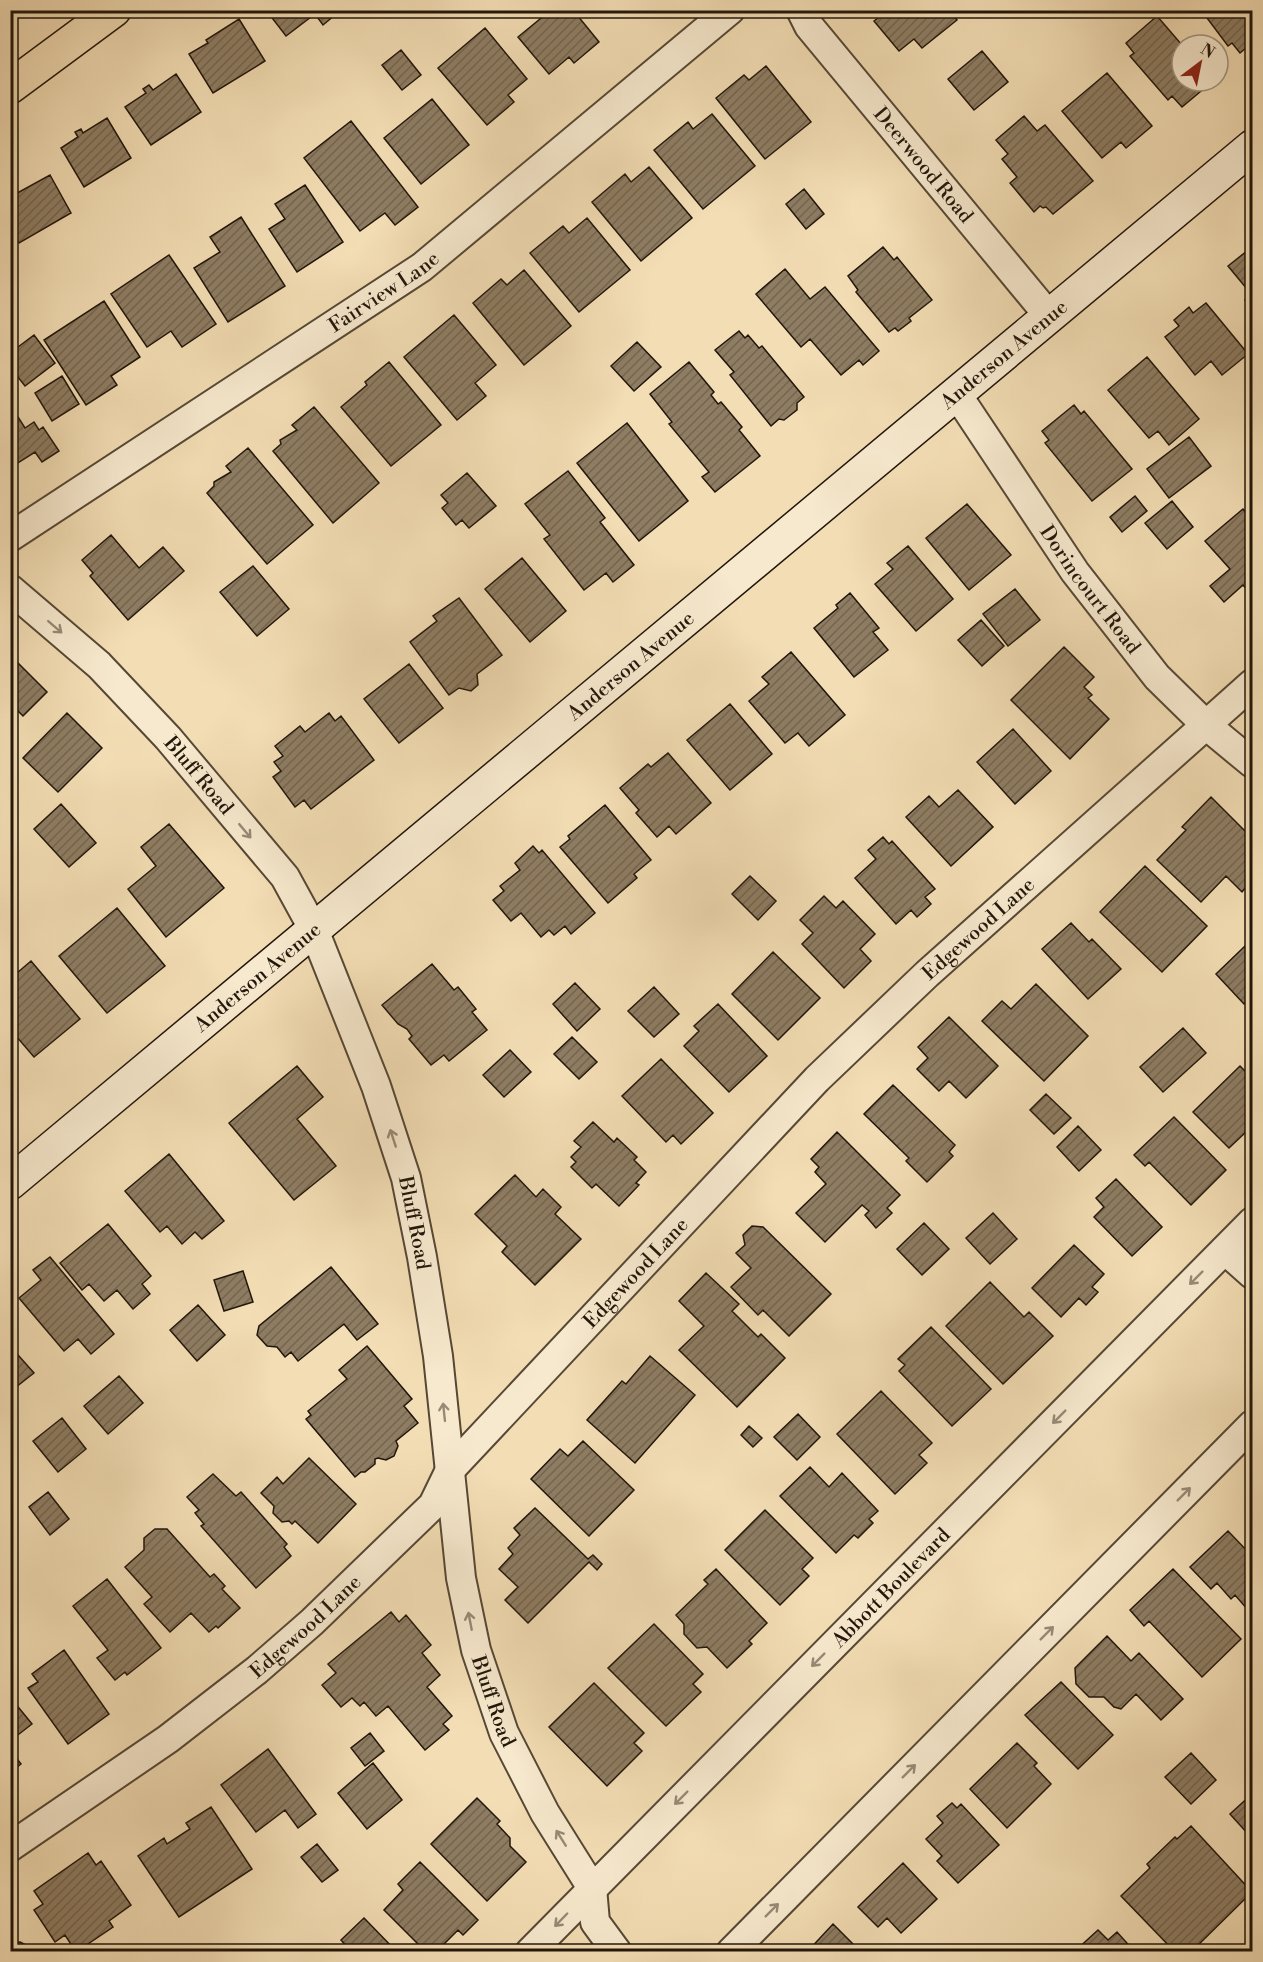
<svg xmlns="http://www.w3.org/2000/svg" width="1263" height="1962" viewBox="0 0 1263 1962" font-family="'Libre Bodoni',serif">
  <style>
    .building { fill: url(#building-hatch); stroke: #21160b; stroke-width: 1.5 }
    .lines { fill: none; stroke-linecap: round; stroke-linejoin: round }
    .minor-casing { stroke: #564835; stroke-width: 32 }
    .secondary-casing { stroke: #21160b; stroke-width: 36 }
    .primary-casing { stroke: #21160b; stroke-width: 36 }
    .minor { stroke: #f7e9ce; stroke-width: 28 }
    .secondary { stroke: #f7e9ce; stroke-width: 33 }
    .primary { stroke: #f3ddb4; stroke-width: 33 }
    .oneway { stroke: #978a76 }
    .labels { text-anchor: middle; stroke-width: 6; stroke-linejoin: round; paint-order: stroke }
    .street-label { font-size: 20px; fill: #21160b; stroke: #f7e9ce }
  </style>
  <defs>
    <pattern id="building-hatch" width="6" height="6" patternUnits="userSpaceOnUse" patternTransform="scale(1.5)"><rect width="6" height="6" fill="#8e7d63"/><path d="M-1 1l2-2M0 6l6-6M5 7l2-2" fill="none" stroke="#746550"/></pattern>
  </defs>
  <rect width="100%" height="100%" fill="#f3ddb4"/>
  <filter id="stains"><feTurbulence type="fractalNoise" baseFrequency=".00333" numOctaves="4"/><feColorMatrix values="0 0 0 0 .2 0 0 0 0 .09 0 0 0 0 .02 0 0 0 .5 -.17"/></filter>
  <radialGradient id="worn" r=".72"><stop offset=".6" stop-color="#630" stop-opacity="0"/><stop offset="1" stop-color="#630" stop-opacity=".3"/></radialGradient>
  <!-- building -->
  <path class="building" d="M266 10H341L323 25 315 14 286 36Z
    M551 10H573L599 42 574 63 569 57 549 74 518 37Z
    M882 10H949L957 20 922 48 914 39 899 51 874 21 884 13Z
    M1201 10H1252V43L1240 53 1232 43 1228 46Z
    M1157 16 1182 45V81H1213L1182 107 1172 96 1168 100 1130 56 1134 53 1126 43Z
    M239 19 265 61 213 93 189 54 208 43 206 40Z
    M485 28 527 79 508 95 514 102 487 125 438 68Z
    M401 50 421 75 402 90 382 65Z
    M982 51 1008 82 974 110 948 79Z
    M766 66 811 122 765 159 716 98 744 75 749 80Z
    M1107 73 1152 126 1126 148 1121 142 1102 158 1062 111Z
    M176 74 201 112 151 145 125 107 146 93 143 89 149 85 153 90Z
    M432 99 469 145 421 184 384 138Z
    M712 114 755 166 703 209 654 150 688 122 693 129Z
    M1024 116 1037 131 1045 125 1093 181 1053 214 1046 207 1043 208 1040 206 1034 212 1010 183 1017 177 1002 159 1008 154 996 140Z
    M107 118 131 158 84 187 61 148 78 137 75 132 81 129 83 133Z
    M351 121 418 207 395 225 385 213 360 231 304 158Z
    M649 167 692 218 641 261 592 202 625 174 631 182Z
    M50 175 71 213 19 243 10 227V197Z
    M305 185 343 242 297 272 269 229 285 219 275 204Z
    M804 189 824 214 806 229 786 204Z
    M241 217 285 286 228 322 194 268 220 252 210 237Z
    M587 218 630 270 579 312 530 253 563 226 569 233Z
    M883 247 894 260 897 257 932 300 909 318 911 321 898 331 895 328 889 332 856 292 858 290 848 276Z
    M1252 247V309L1245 300 1252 295 1228 266Z
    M169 255 216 324 182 347 171 331 147 347 111 294Z
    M785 269 810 299 825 287 879 351 863 365 859 360 841 375 810 339 801 347 756 294Z
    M524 270 571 326 524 365 473 303 501 279 507 285Z
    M104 301 140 357 111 376 117 385 86 405 44 340Z
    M1206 303 1248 354 1222 375 1211 361 1195 375 1165 337 1179 326 1174 320 1189 307 1193 313Z
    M454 315 496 365 475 383 486 396 457 420 404 357Z
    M739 331 745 338 748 335 759 348 762 346 804 397 797 403V410L784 420 779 419 771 426 730 375 734 372 715 350Z
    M34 335 55 363 25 386 10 367V353Z
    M637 342 661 367 634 391 611 366Z
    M1147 357 1199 419 1169 445 1158 431 1149 438 1108 390Z
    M389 362 441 425 391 466 341 407 367 385 365 382Z
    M689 362 714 392 711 395 718 404 721 402 742 427 739 430 760 456 715 492 702 477 709 472 669 424 672 422 650 394Z
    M62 376 79 404 52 421 35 393Z
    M1074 405 1081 414 1084 411 1132 469 1092 501 1045 443 1049 440 1042 431Z
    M314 407 379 483 333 523 273 451 281 444 280 440 297 430 292 425Z
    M18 417 25 428 34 422 39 430 43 427 59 451 42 462 35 452 10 468V421Z
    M627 423 688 501 639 541 577 463Z
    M1189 437 1211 466 1169 498 1147 469Z
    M248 448 313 525 267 564 207 493 214 486V482L231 472 226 466Z
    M568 471 605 518 600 522 634 565 613 582 606 573 584 590 544 539 550 535 525 504Z
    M467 473 496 506 469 528 462 520 456 525 442 508 448 503 441 495Z
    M1135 496 1147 511 1122 532 1110 517Z
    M1172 501 1193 527 1167 549 1145 523Z
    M967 504 1011 555 969 590 926 538Z
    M1243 509 1252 520V595L1243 585 1224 602 1210 586 1230 569 1205 541Z
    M111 535 139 568 163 547 184 571 128 620 90 576 93 573 82 560Z
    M908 546 953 599 916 631 875 584 893 569 887 563Z
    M522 558 566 611 530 642 485 589Z
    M253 566 289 609 257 636 220 592Z
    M1015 589 1040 620 1008 646 983 614Z
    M850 593 879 628 873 632 888 650 854 677 814 628 838 608 836 605Z
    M459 598 502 655 477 674 478 685 471 691 459 688 449 695 410 642 437 621 433 616Z
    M981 620 1004 646 982 666 958 640Z
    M1064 647 1094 677 1084 687 1092 695 1088 698 1109 719 1070 759 1011 700Z
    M791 652 845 715 809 746 798 733 785 743 749 701 769 684 762 677Z
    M10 655 47 692 23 716 12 705 10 706Z
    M409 664 443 708 399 743 364 699Z
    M730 704 772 754 730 790 687 740Z
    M67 713 102 748 58 792 23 758Z
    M329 713 335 721 341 716 374 760 311 809 304 800 295 807 273 777 281 771 274 762 283 756 275 746 300 726 305 732Z
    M1013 729 1051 771 1015 804 977 762Z
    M668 753 711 803 676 834 669 826 657 837 636 813 639 810 620 788 648 764 651 767Z
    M958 790 993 827 951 866 906 817 929 796 939 807Z
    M1211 797 1252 838V880L1242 892 1226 876 1201 902 1157 860 1186 830 1182 827Z
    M61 804 96 843 69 867 34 829Z
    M605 805 651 860 634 874 637 878 608 903 560 847 570 839 568 836Z
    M169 824 224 888 166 937 128 889 156 866 141 847Z
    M883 837 889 844 892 841 935 889 925 897 931 904 917 917 911 910 896 924 855 878 876 859 868 850Z
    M533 846 539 853 542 850 595 913 571 934 565 926 554 935 549 930 541 937 521 913 511 921 493 900 504 891 500 886 520 870 515 863Z
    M1145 866 1207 926 1162 972 1100 912Z
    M750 876 776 901 758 920 732 894Z
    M824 896 836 908 843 901 875 934 860 949 871 961 844 988 802 944 813 933 800 920Z
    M117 908 165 966 107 1013 59 956Z
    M1071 923 1089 942 1092 939 1121 969 1088 999 1042 949Z
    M1245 946 1252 954V997L1244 1004 1216 974Z
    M773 952 820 998 778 1040 732 994Z
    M31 961 80 1019 34 1057 10 1029V979Z
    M432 964 454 990 458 987 476 1009 472 1012 487 1030 449 1061 444 1055 431 1065 409 1039 412 1036 407 1029 398 1024 382 1005Z
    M575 983 600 1009 577 1031 553 1004Z
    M1036 984 1088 1036 1044 1081 982 1021 1002 1001 1011 1009Z
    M654 987 679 1014 654 1037 628 1011Z
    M718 1004 767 1056 729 1092 684 1046 699 1031 694 1026Z
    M949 1017 998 1066 966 1098 949 1081 939 1091 917 1069 928 1058 918 1047Z
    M1183 1028 1206 1053 1163 1092 1140 1067Z
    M572 1037 597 1062 579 1079 554 1054Z
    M510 1050 531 1072 504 1097 483 1075Z
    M661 1059 713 1113 681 1144 673 1135 666 1142 622 1096Z
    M297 1066 323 1097 297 1119 336 1166 294 1200 229 1123Z
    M1240 1066 1252 1078V1139L1246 1132 1229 1148 1193 1112Z
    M893 1085 955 1145 949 1152 953 1156 927 1182 906 1161 909 1158 864 1114Z
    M1046 1094 1071 1118 1054 1134 1030 1110Z
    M1174 1117 1226 1170 1191 1205 1149 1162 1145 1166 1134 1155Z
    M593 1122 614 1142 617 1138 637 1157 634 1160 646 1172 636 1183 639 1185 619 1206 596 1184 592 1188 571 1167 576 1162 571 1157 581 1147 574 1141Z
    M1078 1126 1101 1150 1079 1171 1057 1147Z
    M837 1132 900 1195 887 1208 892 1213 876 1228 865 1215 869 1211 862 1205 825 1242 796 1213 826 1184 815 1172 819 1167 811 1159Z
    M169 1154 224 1221 202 1239 195 1232 182 1244 167 1226 160 1232 125 1191Z
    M515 1175 536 1197 543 1189 561 1207 555 1214 581 1239 535 1285 502 1252 507 1246 475 1214Z
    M1116 1179 1162 1227 1132 1256 1094 1217 1104 1207 1096 1198Z
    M993 1213 1017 1239 990 1264 966 1238Z
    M924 1223 949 1249 922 1275 897 1249Z
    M108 1224 151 1276 142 1284 150 1294 133 1309 117 1290 104 1301 89 1284 82 1290 60 1263Z
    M752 1226 763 1227 831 1294 789 1336 763 1310 758 1315 731 1287 751 1268 736 1253 745 1245 743 1235Z
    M1074 1245 1104 1274 1092 1287 1098 1292 1086 1305 1079 1298 1061 1317 1032 1288Z
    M50 1257 114 1334 91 1354 78 1339 64 1351 19 1298 41 1280 33 1270Z
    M331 1267 378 1324 357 1340 344 1324 298 1361 291 1352 285 1357 277 1347 267 1346 257 1335 259 1326Z
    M243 1271 253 1302 224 1311 214 1280Z
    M706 1273 739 1304 732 1311 758 1337 761 1334 785 1358 737 1407 679 1350 704 1326 679 1301Z
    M990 1282 1024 1317 1029 1312 1053 1336 1003 1384 946 1326Z
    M198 1305 225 1335 197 1361 170 1330Z
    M931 1327 991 1389 952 1426 899 1371 905 1365 898 1359Z
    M10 1346 34 1373 16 1387 10 1381Z
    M367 1346 412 1399 404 1406 418 1423 396 1441 398 1446 394 1456 386 1460 378 1458 375 1459V1464L365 1472H361L355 1477 306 1419 311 1415 308 1411 347 1379 339 1370Z
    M650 1356 695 1395 635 1463 587 1420 622 1381 626 1384Z
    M119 1376 143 1403 108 1434 84 1406Z
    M881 1391 932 1443 919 1455 927 1463 895 1494 837 1434Z
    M798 1414 820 1437 797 1460 774 1437Z
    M62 1418 86 1449 58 1472 33 1441Z
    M749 1426 762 1438 753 1447 741 1435Z
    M583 1441 634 1490 589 1536 531 1479 560 1449 568 1456Z
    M309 1458 356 1504 318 1543 295 1521 292 1524 289 1521 282 1522 273 1513 274 1506 261 1493 277 1477 283 1484Z
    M810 1467 829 1487 842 1473 878 1511 869 1519 873 1523 858 1538 854 1535 836 1553 780 1496Z
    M213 1474 236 1496 241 1492 287 1544 284 1547 291 1556 256 1588 201 1526 204 1524 195 1513 199 1510 187 1497Z
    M48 1492 69 1519 50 1535 29 1507Z
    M535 1508 588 1559 593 1555 602 1564 597 1570 589 1562 528 1623 505 1600 518 1587 499 1569 513 1554 508 1548 520 1535 514 1528Z
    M765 1510 813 1558 802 1569 809 1576 780 1605 725 1550Z
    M155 1529H167L210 1577 214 1574 225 1586 222 1589 240 1608 218 1628 216 1626 209 1632 191 1613 170 1632 144 1604 152 1597 125 1567 144 1550V1538Z
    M1228 1531 1252 1556V1606L1248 1610 1235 1595 1231 1599 1217 1583 1211 1589 1190 1567Z
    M716 1569 767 1623 749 1641 752 1644 727 1668 707 1647 697 1648 684 1634V1624L676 1615 708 1584 704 1580Z
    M1173 1569 1241 1639 1202 1677 1149 1621 1144 1626 1130 1610Z
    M107 1579 161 1648 127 1675 125 1672 115 1680 97 1658 108 1650 73 1606Z
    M391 1612 399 1622 406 1615 431 1645 422 1653 440 1675 427 1687 452 1716 443 1724 449 1730 425 1750 388 1706 376 1716 364 1702 360 1706 352 1698 341 1707 322 1685 336 1673 328 1664Z
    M654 1624 703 1674 693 1684 701 1692 666 1726 608 1668Z
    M1107 1636 1131 1661 1139 1653 1183 1699 1161 1720 1136 1694 1121 1709 1114 1707 1104 1697H1089L1076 1684 1075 1668Z
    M64 1650 109 1714 68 1744 28 1688 38 1682 32 1674Z
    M1061 1682 1113 1735 1078 1769 1025 1715Z
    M594 1683 644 1733 634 1743 642 1751 607 1786 549 1727Z
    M10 1697 32 1724 10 1741Z
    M370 1733 384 1751 365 1766 351 1748Z
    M1017 1743 1037 1763 1034 1766 1051 1784 1007 1828 970 1789Z
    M268 1749 316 1814 298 1828 285 1810 256 1832 221 1785Z
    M10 1750 21 1764 10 1773Z
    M1191 1753 1216 1780 1191 1804 1165 1777Z
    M373 1763 402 1800 367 1829 338 1793Z
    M1252 1794V1830L1248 1834 1230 1814Z
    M477 1798 500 1821 497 1824 510 1838V1846L526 1862 487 1901 431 1844Z
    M952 1803 957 1808 961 1804 999 1845 958 1883 937 1861 942 1856 926 1839 943 1823 937 1816Z
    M211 1807 252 1869 179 1917 138 1856 164 1838 167 1844 190 1829 186 1823Z
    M1191 1826 1252 1892 1191 1952H1175L1121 1896 1150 1868 1147 1864 1175 1837 1177 1839Z
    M317 1844 338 1870 322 1882 301 1857Z
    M88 1853 96 1865 101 1861 131 1905 109 1921 113 1927 76 1952 65 1935 55 1942 34 1910 43 1904 34 1891Z
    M420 1862 478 1920 463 1935 458 1930 436 1952H426L384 1910 403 1890 398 1884Z
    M903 1863 937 1899 901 1933 887 1918 878 1927 858 1907Z
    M364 1918 397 1952H344L348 1948 341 1940Z
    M833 1924 861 1952H807Z
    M1098 1930 1108 1940 1117 1932 1135 1952H1074Z
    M20 1942 26 1945 28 1952H10V1943Z"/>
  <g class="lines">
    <defs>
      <g id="minor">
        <path id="s1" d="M801 10 809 26 1049 316"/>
        <path id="s2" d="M956 393 1075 572 1157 677 1206 725 1252 763"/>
        <path id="s3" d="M10 537 422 267 730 10"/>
        <path id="s4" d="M10 589 99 665 168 738 285 877 314 930 376 1086 406 1178 422 1257 438 1356 461 1578 476 1650 504 1733 545 1813 592 1888 595 1922 617 1952"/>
        <path d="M1225 1250 1252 1274"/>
        <path id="s5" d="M10 1847 168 1739 257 1670 312 1622 433 1505 450 1470 817 1079 927 974 1252 684"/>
        <path id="s6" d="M530 1952 1252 1222"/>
        <path d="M731 1952 1252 1425"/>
      </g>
      <g id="secondary">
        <path id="s7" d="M10 1183 1252 147"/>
      </g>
      <path id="primary" d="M10 87 114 10"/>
    </defs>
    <!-- minor casing -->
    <use href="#minor" class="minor-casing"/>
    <!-- secondary casing -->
    <use href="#secondary" class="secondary-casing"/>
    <!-- primary casing -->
    <use href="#primary" class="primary-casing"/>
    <!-- minor -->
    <use href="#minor" class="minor"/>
    <!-- secondary -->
    <use href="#secondary" class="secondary"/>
    <!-- primary -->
    <use href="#primary" class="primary"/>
  </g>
  <!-- one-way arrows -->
  <defs><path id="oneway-shaft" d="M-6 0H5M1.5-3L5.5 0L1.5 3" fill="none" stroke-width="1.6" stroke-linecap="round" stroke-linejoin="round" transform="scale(1.5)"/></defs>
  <g class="oneway">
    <use href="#oneway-shaft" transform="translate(55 627) rotate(41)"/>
    <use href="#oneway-shaft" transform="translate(245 831) rotate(50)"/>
    <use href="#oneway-shaft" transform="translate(393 1138) rotate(-108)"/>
    <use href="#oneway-shaft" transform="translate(1196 1278) rotate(135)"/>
    <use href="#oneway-shaft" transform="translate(444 1412) rotate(-96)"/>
    <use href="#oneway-shaft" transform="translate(1059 1417) rotate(135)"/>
    <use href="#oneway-shaft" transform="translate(1184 1494) rotate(-45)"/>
    <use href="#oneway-shaft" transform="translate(470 1621) rotate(-101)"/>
    <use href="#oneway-shaft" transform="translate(1047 1633) rotate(-45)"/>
    <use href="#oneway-shaft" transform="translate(818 1660) rotate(135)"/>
    <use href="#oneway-shaft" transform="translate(909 1771) rotate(-45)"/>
    <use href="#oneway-shaft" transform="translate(681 1798) rotate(135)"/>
    <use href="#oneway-shaft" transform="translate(561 1838) rotate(-122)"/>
    <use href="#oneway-shaft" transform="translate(772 1910) rotate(-45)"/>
    <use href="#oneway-shaft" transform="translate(561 1920) rotate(134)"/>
  </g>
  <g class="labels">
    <!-- street labels -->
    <g class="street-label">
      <text dy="7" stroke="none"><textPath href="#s1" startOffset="198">Deerwood Road</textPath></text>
      <text dy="7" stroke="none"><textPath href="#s3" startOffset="447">Fairview Lane</textPath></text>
      <text dy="7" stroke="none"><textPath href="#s7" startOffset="1294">Anderson Avenue</textPath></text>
      <text dy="7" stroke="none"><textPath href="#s2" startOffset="238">Dorincourt Road</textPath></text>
      <text dy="7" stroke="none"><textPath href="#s7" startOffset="808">Anderson Avenue</textPath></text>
      <text dy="7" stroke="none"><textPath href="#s4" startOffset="266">Bluff Road</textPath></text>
      <text dy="7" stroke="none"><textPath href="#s5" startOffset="1341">Edgewood Lane</textPath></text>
      <text dy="7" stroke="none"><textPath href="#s7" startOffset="322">Anderson Avenue</textPath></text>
      <text dy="7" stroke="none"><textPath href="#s4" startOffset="770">Bluff Road</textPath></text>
      <text dy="7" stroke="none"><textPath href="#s5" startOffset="855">Edgewood Lane</textPath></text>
      <text dy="7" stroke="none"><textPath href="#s6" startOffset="513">Abbott Boulevard</textPath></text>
      <text dy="7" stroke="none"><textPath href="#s5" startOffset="369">Edgewood Lane</textPath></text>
      <text dy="7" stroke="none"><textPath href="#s4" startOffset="1256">Bluff Road</textPath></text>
    </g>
  </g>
  <!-- margin -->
  <rect width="1263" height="1962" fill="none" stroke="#f3ddb4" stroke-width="36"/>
  <rect x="12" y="12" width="1239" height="1938" fill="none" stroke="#21160b" stroke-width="3"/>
  <rect x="18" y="18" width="1227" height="1926" fill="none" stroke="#21160b" stroke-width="1.5"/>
  <!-- north arrow -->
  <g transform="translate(1200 63) rotate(32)"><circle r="28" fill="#f7e9ce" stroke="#a19580" stroke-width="1.5"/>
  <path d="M0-4.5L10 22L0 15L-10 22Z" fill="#8f2418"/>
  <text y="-9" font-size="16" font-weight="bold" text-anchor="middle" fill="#21160b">N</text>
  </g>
  <rect width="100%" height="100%" filter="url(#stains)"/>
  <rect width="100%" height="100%" fill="url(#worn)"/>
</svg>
